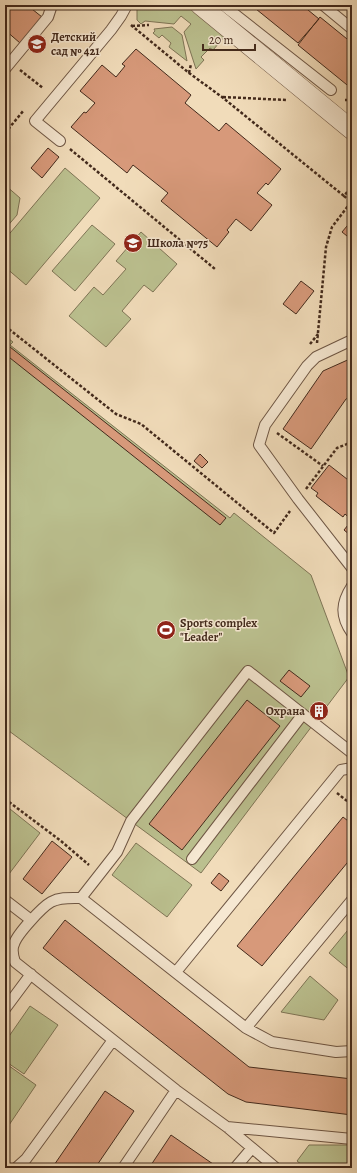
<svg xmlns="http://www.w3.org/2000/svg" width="357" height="1173" viewBox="0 0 357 1173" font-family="Alegreya,serif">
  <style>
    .green { fill: #bbc08f; stroke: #7f7556 }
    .building { fill: #d7997a; stroke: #432a1c }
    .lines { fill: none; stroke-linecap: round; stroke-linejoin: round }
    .lane-casing { stroke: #6e5644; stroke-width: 12 }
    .street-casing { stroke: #6e5644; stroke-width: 20 }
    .path { stroke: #432a1c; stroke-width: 2.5; stroke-dasharray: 3 2; stroke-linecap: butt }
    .lane { stroke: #f6e8d2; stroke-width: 10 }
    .street { stroke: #f6e8d2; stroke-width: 19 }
    .labels { text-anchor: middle; stroke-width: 3; stroke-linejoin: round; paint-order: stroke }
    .poi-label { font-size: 12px; font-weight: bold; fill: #432a1c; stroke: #f6e8d2; text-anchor: start }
  </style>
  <rect width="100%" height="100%" fill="#f1dcba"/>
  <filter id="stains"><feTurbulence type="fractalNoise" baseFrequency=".005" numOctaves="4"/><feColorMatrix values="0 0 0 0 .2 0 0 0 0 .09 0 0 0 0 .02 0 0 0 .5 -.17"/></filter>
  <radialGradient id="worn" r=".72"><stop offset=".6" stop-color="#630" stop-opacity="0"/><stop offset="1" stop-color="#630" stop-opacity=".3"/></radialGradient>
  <!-- green -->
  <path class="green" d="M139 5H190L226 35 213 50 210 48 201 57 204 60 196 69 184 32 191 24 181 16 174 24 145 21 141 24 137 20V7Z
    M172 27 182 35 187 61 169 47 171 43 162 35 159 38 153 33 155 31 154 29Z
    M65 168 100 198 26 285 5 267V239Z
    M5 185 20 198 17 215 5 229Z
    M92 225 115 244 75 291 52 271Z
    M141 232 177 264 153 292 144 285 122 311 131 319 106 347 69 316 94 287 103 295 126 269 116 261Z
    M5 336 13 342 10 345 230 518 234 513 311 575 349 677 201 873 5 728Z
    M5 805 40 833 9 874 5 871Z
    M136 843 192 885 167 917 112 875Z
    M352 925V972L329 953Z
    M310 976 338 1000 324 1020 281 1012Z
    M30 1006 58 1025 24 1074 5 1061V1042Z
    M5 1063 36 1085 5 1131Z
    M309 1145H352L347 1168H306L297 1161Z"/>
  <!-- building -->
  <path class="building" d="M5 5H27L42 17 20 43 5 30Z
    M251 5H302L319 19 298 43Z
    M320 17 352 43V89L298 45Z
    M136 49 191 95 185 103 219 131 226 123 281 169 268 185 266 183 257 193 272 205 251 231 236 219 227 230 229 232 217 247 161 201 168 193 133 165 127 173 71 127 84 112 86 113 95 103 80 91 102 65 116 77 125 66 122 64Z
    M48 148 59 157 42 178 31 168Z
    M352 220V240L342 232Z
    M301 281 314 291 296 314 283 304Z
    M10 347 226 518 220 525 5 354Z
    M352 358V396L346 399 311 449 283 429 323 371Z
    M200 454 208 462 202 468 194 461Z
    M329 465 352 483V541L348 538 350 535 344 530 352 520 345 514 343 517 316 496 318 493 311 488Z
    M289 670 310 686 301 697 280 681Z
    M247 700 280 726 182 850 149 824Z
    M343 817 352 824V857L262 966 237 946Z
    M52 841 72 857 42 894 23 879Z
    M219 873 229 881 221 891 211 883Z
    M65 920 249 1067 352 1079V1115L246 1102 228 1094 43 948Z
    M105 1091 134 1111 95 1168H52Z
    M171 1135 213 1164 210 1168H149Z"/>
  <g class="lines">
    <defs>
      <path id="lane" d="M223 5 331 90
        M323 5 352 29
        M5 69 48 17 52 5
        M60 141 35 121 111 30 121 16 127 5
        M352 340 316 357 307 366 265 425 259 445 298 499 352 568
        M352 586C341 603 340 616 352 633
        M192 859 303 714
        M81 898 117 852 131 821 248 671 352 753
        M5 900 31 920
        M176 972 341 770 352 768
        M5 1009 31 974
        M246 1028 352 900
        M227 1127 352 1139
        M16 1168 26 1159 113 1040
        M123 1168 176 1090
        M235 1168 252 1148
        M276 1168 227 1127 176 1090 15 962C13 956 11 950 14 944 17 934 42 907 51 902 60 897 71 898 81 898L246 1028 272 1042 336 1052 352 1051"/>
      <path id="street" d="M200 5 352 130"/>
    </defs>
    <!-- lane casing -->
    <use href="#lane" class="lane-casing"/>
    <!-- street casing -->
    <use href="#street" class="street-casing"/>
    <!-- path -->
    <path class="path" d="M131 25 189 73 222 97 344 196
      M132 26 149 25
      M20 70 43 88
      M189 73 191 64
      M223 97 286 100
      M345 100H352
      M5 133 24 110
      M70 149 215 269
      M5 326 116 414 141 424 274 533 290 511
      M317 343 326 247 332 227 351 202 344 196 352 186
      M310 344 318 334
      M277 433 323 466
      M306 489 337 448 352 442
      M337 793 352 805
      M5 799 61 841 89 865"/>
    <!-- lane -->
    <use href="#lane" class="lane"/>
    <!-- street -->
    <use href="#street" class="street"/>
  </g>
  <!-- icons -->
  <defs>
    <symbol id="school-disc" viewBox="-11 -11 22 22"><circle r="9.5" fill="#8f2418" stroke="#f6e8d2"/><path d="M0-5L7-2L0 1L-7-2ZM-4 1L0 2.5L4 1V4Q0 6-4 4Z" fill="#fff"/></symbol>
    <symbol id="stadium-disc" viewBox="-11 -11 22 22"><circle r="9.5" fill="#8f2418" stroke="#f6e8d2"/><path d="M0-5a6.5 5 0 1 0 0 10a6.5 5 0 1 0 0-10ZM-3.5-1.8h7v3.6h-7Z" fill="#fff"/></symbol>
    <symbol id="building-disc" viewBox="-11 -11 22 22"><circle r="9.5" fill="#8f2418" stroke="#f6e8d2"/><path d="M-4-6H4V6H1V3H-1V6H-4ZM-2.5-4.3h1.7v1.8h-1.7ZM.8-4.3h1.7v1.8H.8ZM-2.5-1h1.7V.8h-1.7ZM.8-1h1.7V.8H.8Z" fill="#fff"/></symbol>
  </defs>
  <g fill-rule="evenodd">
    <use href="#school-disc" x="26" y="33" width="22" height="22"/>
    <use href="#school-disc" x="122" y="232" width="22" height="22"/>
    <use href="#stadium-disc" x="155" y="619" width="22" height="22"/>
    <use href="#building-disc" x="308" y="700" width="22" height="22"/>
  </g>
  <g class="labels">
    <!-- poi labels -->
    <g class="poi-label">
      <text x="51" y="41">Детский<tspan x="51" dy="14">сад № 421</tspan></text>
      <text x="147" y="247">Школа №75</text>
      <text x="180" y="627">Sports complex<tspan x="180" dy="14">"Leader"</tspan></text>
      <text x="305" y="715" text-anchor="end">Охрана</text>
    </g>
  </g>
  <!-- margin -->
  <rect width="357" height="1173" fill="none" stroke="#f1dcba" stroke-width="20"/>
  <rect x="6" y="6" width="345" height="1161" fill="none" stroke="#432a1c" stroke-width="2"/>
  <rect x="10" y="10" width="337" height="1153" fill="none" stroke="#432a1c"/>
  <!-- scale -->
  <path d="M203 44v6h52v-6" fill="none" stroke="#432a1c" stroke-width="2"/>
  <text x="209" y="44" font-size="12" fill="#432a1c" stroke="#f6e8d2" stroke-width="3" paint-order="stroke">20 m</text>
  <rect width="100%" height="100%" filter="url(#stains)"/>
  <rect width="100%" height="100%" fill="url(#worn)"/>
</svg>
